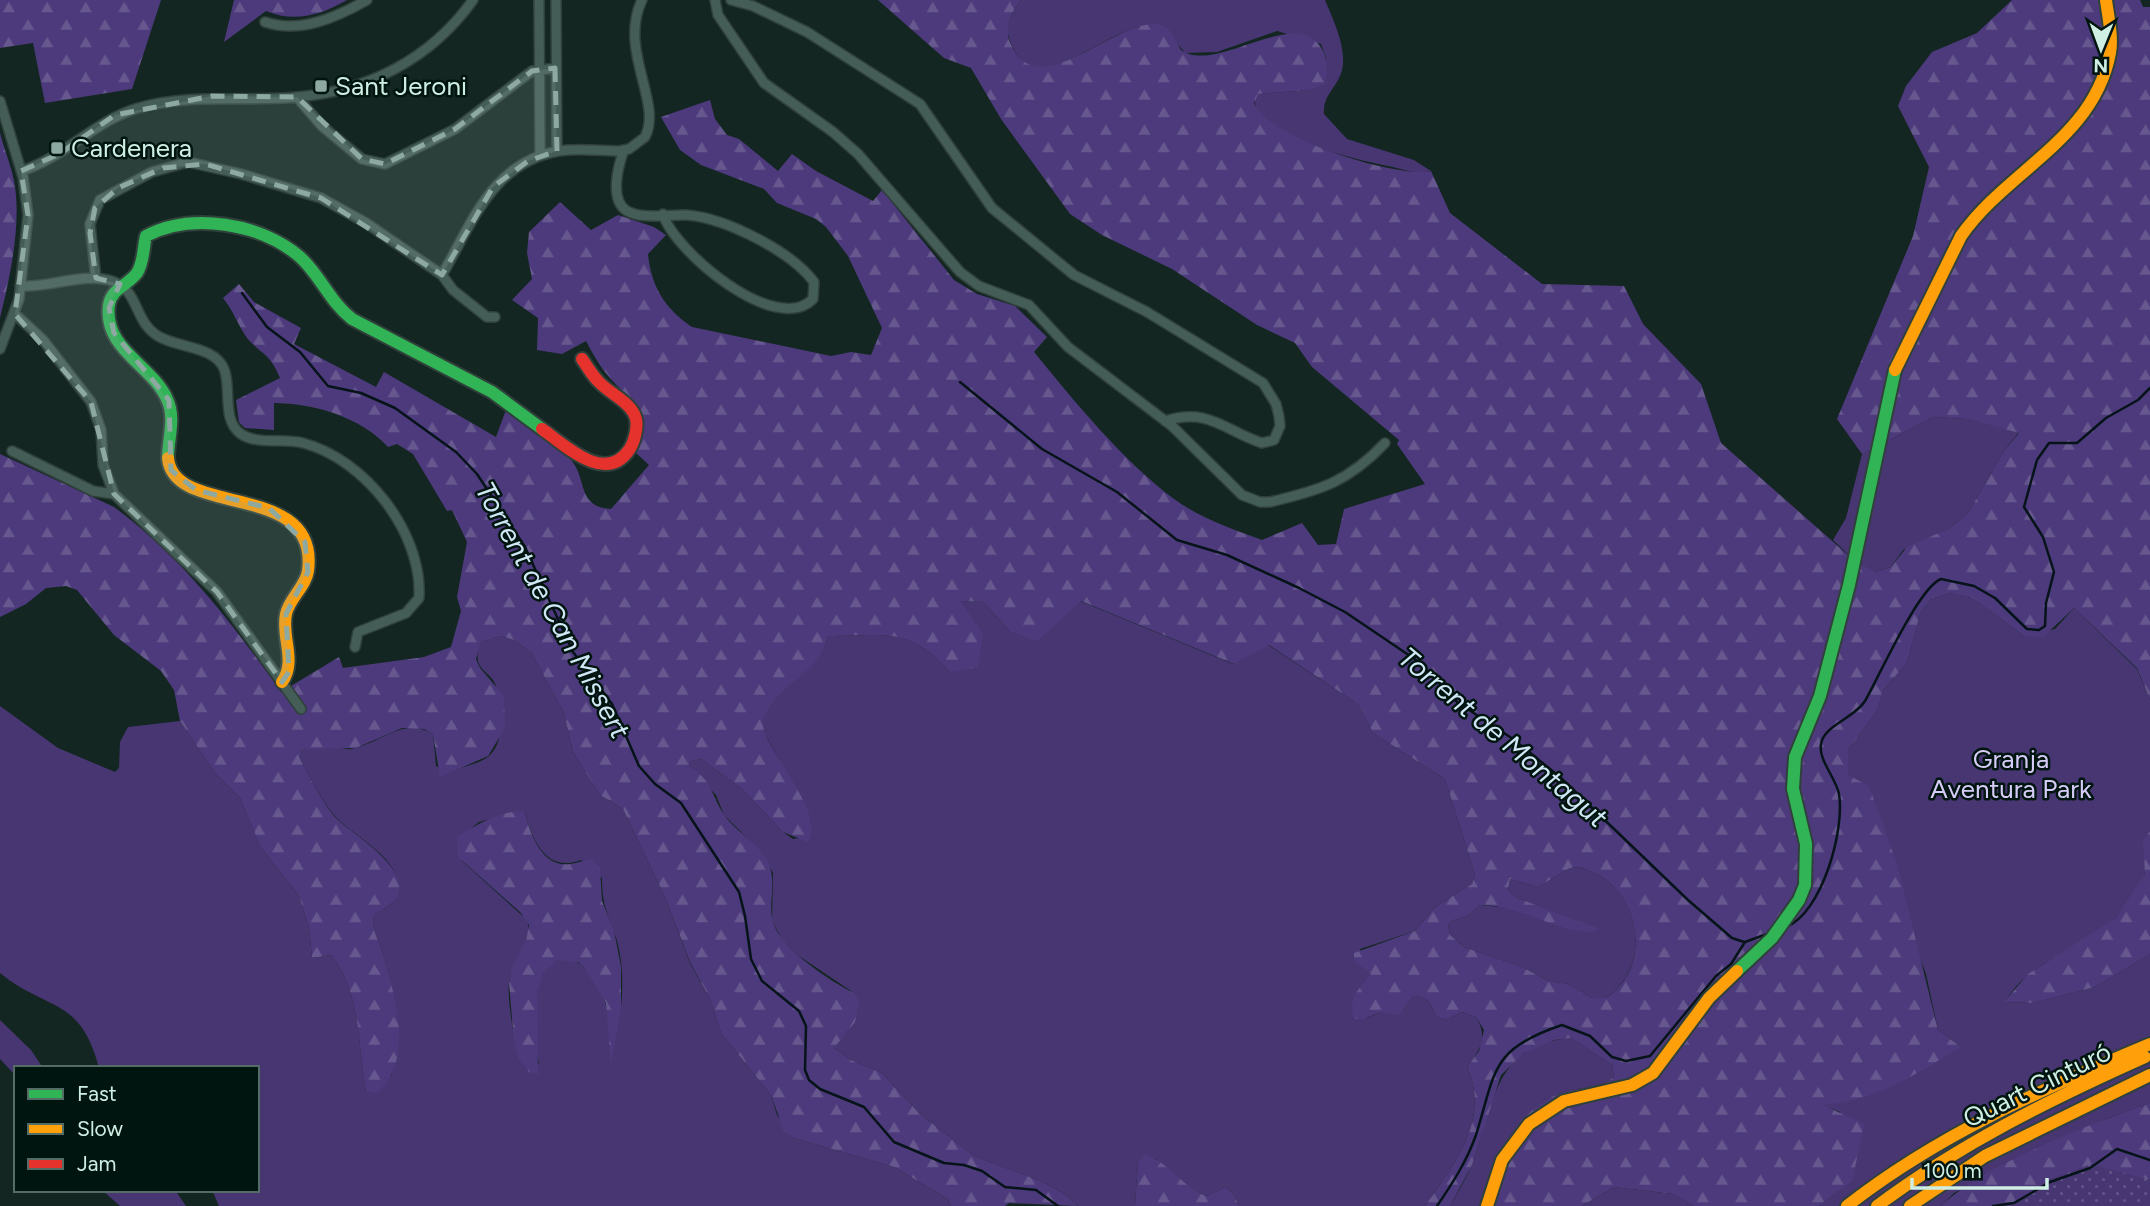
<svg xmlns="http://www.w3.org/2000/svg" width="2150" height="1206" viewBox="0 0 2150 1206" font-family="Figtree,sans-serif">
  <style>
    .grass { fill: #473672; fill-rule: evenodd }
    .forest { fill: url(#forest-firs); fill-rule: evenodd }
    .garden { fill: url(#garden-dots) }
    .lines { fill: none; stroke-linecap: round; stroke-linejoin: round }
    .stream { stroke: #06141a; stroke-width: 2.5 }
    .street-casing { stroke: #30403b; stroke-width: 12 }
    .fast-casing { stroke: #30403b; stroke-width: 16 }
    .slow-casing { stroke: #30403b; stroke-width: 16 }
    .jam-casing { stroke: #30403b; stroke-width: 16 }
    .street { stroke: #455d57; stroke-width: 9 }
    .fast { stroke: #30b455; stroke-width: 12 }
    .slow { stroke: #ff9f0a; stroke-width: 12 }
    .jam { stroke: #e5322d; stroke-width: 12 }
    .marked { fill: #8da9a1; fill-opacity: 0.2; stroke: #8da9a1; stroke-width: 5; stroke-dasharray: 14 9; stroke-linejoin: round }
    .poi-dot { fill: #8da9a1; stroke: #00150f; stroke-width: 2.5 }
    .labels { text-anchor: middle; stroke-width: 5; stroke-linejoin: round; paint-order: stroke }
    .poi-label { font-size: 26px; fill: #cfefe5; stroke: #00150f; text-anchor: start }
    .park-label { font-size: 26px; fill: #d7ccf8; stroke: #00150f }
    .street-label { font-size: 26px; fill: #cfefe5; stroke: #00150f }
    .water-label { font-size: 28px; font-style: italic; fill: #d0e7f5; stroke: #00150f }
  </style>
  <defs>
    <pattern id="forest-firs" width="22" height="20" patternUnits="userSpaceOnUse" patternTransform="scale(1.75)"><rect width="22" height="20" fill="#4d3a7c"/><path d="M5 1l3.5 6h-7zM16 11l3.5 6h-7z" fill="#66578e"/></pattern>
    <pattern id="garden-dots" width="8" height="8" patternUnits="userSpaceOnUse" patternTransform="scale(1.75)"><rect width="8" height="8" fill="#473672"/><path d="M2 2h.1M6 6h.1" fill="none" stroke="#605386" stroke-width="1.8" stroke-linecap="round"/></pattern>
  </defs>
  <rect width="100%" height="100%" fill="#132622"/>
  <!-- grass -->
  <path class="grass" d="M1021 0H1325C1334 22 1352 57 1338 80 1331 93 1323 98 1324 114L1347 139 1414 160 1431 171C1413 175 1401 168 1383 165 1343 157 1285 141 1256 110L1254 97 1258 94 1309 90 1326 58 1321 44 1277 31 1217 52 1185 53 1164 27C1123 9 1046 101 1017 54 1013 48 1009 41 1008 34 1007 21 1013 10 1021 0Z
    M1933 417 1968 419 2019 432 2004 451 1968 513 1950 528 1903 550 1891 567 1876 572 1870 570 1856 562 1833 540 1846 518 1862 454Z
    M1950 593 1972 598 2024 636 2055 629 2074 608 2137 669 2150 700V831C2140 846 2148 856 2145 872 2143 886 2125 907 2116 918 2084 954 2033 954 2005 1002L2033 1003 2095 987 2150 954V1103L2106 1119 1954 1193 1941 1206H1819L1852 1182 1840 1112 1821 1105 1961 1047 1938 1030 1926 974 1848 775V750L1877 711 1884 689 1907 663 1920 614 1931 599Z
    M959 601 983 602 1010 631 1080 601 1233 664 1268 645 1358 704 1373 733 1445 779 1475 875 1472 884 1435 907 1415 931 1360 949 1371 974 1367 1018 1381 1012 1403 1011 1413 996C1428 996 1431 1004 1437 1017L1446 1020 1462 1012 1476 1017C1488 1037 1481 1049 1467 1067 1491 1119 1454 1165 1425 1206H1239L1233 1193 1225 1187 1207 1196C1186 1188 1170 1174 1155 1158L1138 1162 1135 1206H1078L1063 1193 1038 1180 974 1156 919 1113 882 1073 851 1060 834 1048 839 1038 848 1031 854 993 799 956 783 941 772 921 773 873 761 852 724 815 716 795 689 767 691 761 701 759 742 789 783 832 793 839 811 836V821L762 728C757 690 822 674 828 636 883 636 910 626 950 672Z
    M501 636 514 640 531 652 564 713 573 752 600 795 623 809 665 897 690 963 711 1001 721 1033 771 1095 777 1115 794 1138 894 1167 948 1199 951 1206H219L212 1190H257V1068H99C80 996 48 1012 0 973V706L58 748 115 772 119 768 120 742 128 727 180 721 215 773 240 798 260 846 299 896 309 928 312 958 331 955C362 994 357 1044 366 1091L391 1076C405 1039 394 994 384 957 380 941 371 932 374 915 379 911 389 907 392 903 418 865 352 837 334 815 321 800 310 777 300 759L302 749C313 748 325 746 335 747 341 747 345 750 351 749 380 744 403 716 433 734L436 766 449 773C461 766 478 765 489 756 505 742 503 708 497 689 491 667 472 676 479 642ZM524 810C532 838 545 874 581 860L602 878C602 903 606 910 614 932 624 958 624 994 619 1020L610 1023C609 1000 582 940 550 964 530 979 534 1042 539 1064L518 1054C514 1040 507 997 509 983 512 962 534 942 527 920L462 861 470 829 479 822Z
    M1580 867C1591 872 1600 874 1609 882 1644 913 1646 971 1606 998H1592L1568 984 1548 981 1522 967 1464 947 1450 935 1448 925 1451 921 1467 916 1480 905 1512 908 1555 924 1597 928 1517 898 1508 890 1510 879 1538 887 1570 868Z
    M0 1020 31 1050 43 1068H16V1076L0 1059Z
    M1571 1038 1612 1065 1614 1076C1603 1088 1579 1087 1563 1092 1515 1109 1496 1162 1479 1206H1450C1458 1192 1467 1177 1473 1162 1494 1104 1494 1044 1571 1038Z
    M1614 1187 1673 1194 1694 1206H1582Z
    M102 1190H175L186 1206H120Z"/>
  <!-- forest -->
  <path class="forest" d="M0 0H161L132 89 45 103 33 43 0 48Z
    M234 0H347C321 15 295 23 266 11L224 42Z
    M878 0H1021C1013 10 1007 21 1008 35 1008 41 1012 45 1014 50 1043 100 1114 21 1156 24 1170 25 1175 39 1181 50 1216 76 1300 0 1324 53 1327 62 1328 75 1324 84L1309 90 1258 94 1254 103C1265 137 1398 179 1431 171L1450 213 1542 284 1624 286 1643 324 1701 384 1721 443 1856 562 1876 572 1891 567 1907 547 1950 528 1968 513 2004 451 2019 433 1968 419 1933 417 1862 454 1837 419 1913 236 1929 167 1898 106 1906 86 1932 52 1977 33 2012 0H2140L2143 7H2150V700L2137 668 2074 608 2043 637 2024 636 1972 598 1950 593 1931 599 1920 614 1907 663 1884 689 1877 711 1848 750V775L1869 786 1897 864 1938 1030 1961 1047C1914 1075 1878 1100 1823 1105L1864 1124 1852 1182 1819 1206H1694L1673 1194 1614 1187 1582 1206H1479C1496 1162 1514 1109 1563 1092 1579 1087 1603 1088 1614 1076L1612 1065 1571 1038 1554 1040 1524 1053 1501 1075 1472 1165 1450 1206H1425C1454 1165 1491 1119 1467 1067L1479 1051 1484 1030 1476 1017 1462 1012 1446 1020 1437 1017C1431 1004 1428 996 1413 996L1403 1011 1397 1015 1381 1012 1361 1020 1354 1018C1347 997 1360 989 1371 974L1354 960V953L1415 931 1435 907 1472 884 1475 875 1445 779 1373 733 1358 704 1269 645 1234 664 1081 601 1037 641 1010 631 983 602 960 601 983 634 978 667 950 672C910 626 883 636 828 636 821 674 774 684 762 722 766 754 827 813 808 842L783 832 742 789 701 759 691 761 689 767C711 778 711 794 723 813 734 831 756 841 767 860 777 879 769 898 772 918 776 946 830 981 854 993L859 1001 855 1022 834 1048 851 1060 882 1073 919 1113 974 1156 1038 1180 1063 1193 1078 1206 1009 1203 1005 1206H951L948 1199 894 1167 794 1138 784 1131 771 1095 721 1033 711 1001 690 962 665 897 623 809 600 795 573 752 564 713 531 652 514 640 501 636 480 642 476 659 480 668 504 696 505 728 488 756 440 777 433 734 424 729 402 728 356 748 302 749 300 759C310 777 321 800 334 816 349 833 422 872 392 903 388 907 380 911 374 915 371 932 380 941 384 957 395 997 415 1063 376 1093L366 1091C357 1044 362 994 331 955L312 958 309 928 299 896 260 846 240 798 215 773 180 721 174 690 161 671 114 635 77 590 66 586 46 588 26 604 0 617V454L114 507C183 558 232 623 281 692L339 657 343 668 424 657 451 647 461 611 457 597 467 542 452 510 447 511 413 454 397 444 388 447C361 417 313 403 274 403V430L245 428 239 422 236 400 280 378C270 353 262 355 247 338 238 325 233 310 223 298L239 284 254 302 301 328 294 344 376 387 384 372 496 437 506 410C524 423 559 443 572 461 587 480 577 507 611 509L649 465 635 452C654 410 636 407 610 378 600 367 593 354 586 341L562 354 537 350 538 318 512 300 532 279 527 253 529 232 560 202 591 230 618 215 654 227 666 235 648 254C651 286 665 309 692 327L831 356 851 352 871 355 882 328 848 256 826 227 816 219 777 203 764 189 701 165 680 150 661 117 710 100 715 119 727 135 739 139 778 171 792 154 816 171 873 201 882 190 954 280 977 294 1015 306 1047 337 1034 352C1074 401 1123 461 1174 499 1200 518 1232 529 1262 540L1302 523 1318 545 1336 544 1344 509 1425 484 1397 444 1399 440 1312 367 1295 343 1257 325 1172 269 1102 235 1070 214 1001 119 971 68 944 58ZM1580 867C1591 872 1600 874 1609 882 1644 913 1646 972 1606 998H1592L1568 984 1548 981 1522 967 1464 947 1450 935 1448 925 1451 921 1467 916 1480 905C1522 905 1554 932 1593 932L1598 928 1517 898 1508 890 1510 879 1538 887 1570 868Z
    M0 133C4 149 11 165 14 181 22 223 10 277 0 318Z
    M524 810C530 831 540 868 570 864 578 863 584 860 592 859L600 868 602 901 614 931 621 967V1010L611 1063 606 1003 585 968 578 962 557 960 543 973 537 993 538 1074 529 1072 519 1059 514 1042 509 983 512 967 526 941 529 925 520 912 458 857 457 837C479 823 497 813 524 810Z
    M2150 831V954L2095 987 2033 1003 2004 1002 2028 974 2116 918 2145 874 2143 841Z
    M2150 1103V1180L2120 1173 2048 1180 2029 1197 2003 1206H1941C1985 1164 2091 1124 2150 1103Z
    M1145 1154C1168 1162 1182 1187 1207 1196L1225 1187 1233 1193 1239 1206H1135L1138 1162Z"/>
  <!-- garden -->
  <path class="garden" d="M2091 1164 2150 1180V1206H2003L2029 1197 2048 1180Z"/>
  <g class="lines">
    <!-- stream -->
    <path class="stream" d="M242 293 267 327 300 352 328 386 361 393 395 408 456 452 477 474 525 547 573 652 612 704 639 766 655 784 681 803 739 892 745 916 751 959 762 981 799 1011 806 1026 805 1070 809 1080 820 1089 864 1107 894 1142 944 1163 964 1165 982 1171 1005 1187 1036 1190 1058 1206
      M960 382 1042 449 1117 492 1177 540 1227 555 1299 588 1345 612 1419 662 1457 702 1513 739 1561 778 1688 900 1732 938 1744 942
      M1786 927C1822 913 1845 830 1839 794 1836 778 1818 760 1821 744 1824 725 1855 718 1865 701 1879 677 1918 588 1941 579L1974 586 1995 598 2027 629 2039 630 2045 626 2046 603 2054 572 2043 537 2024 507 2037 460 2049 443H2077L2106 418 2138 400 2150 388
      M1437 1206C1452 1184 1467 1161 1476 1135 1496 1071 1490 1049 1562 1025L1590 1036 1612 1057 1626 1061 1650 1056 1716 976 1731 964 1745 942 1767 934
      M1993 1206 2014 1203 2050 1182 2090 1168 2117 1149 2150 1160"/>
    <defs>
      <path id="street" d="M539 0 540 156
        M556 0 557 151
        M715 0 718 15 764 83 833 132 858 154 960 272 979 286 1029 305 1068 347 1172 426 1242 495 1260 502H1270C1321 490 1348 482 1385 443
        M731 0 753 6 807 32 920 104 992 208 1074 275 1147 312 1263 383 1276 404 1279 416 1280 426 1274 440 1262 443C1225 431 1209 407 1165 421
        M265 22C300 34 337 17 367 0
        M297 97 322 126 362 159 385 164 455 129 532 71 555 68
        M0 101 23 177 28 215 19 299 0 349
        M624 150C618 166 609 200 627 211 643 220 669 214 687 215 725 218 791 251 814 282L813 299C776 337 674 251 663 214
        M21 171C65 157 94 121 138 108 191 93 243 102 297 97 368 91 431 59 473 0
        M442 275C472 224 492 162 559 151 579 148 599 151 619 151L629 149 645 137C663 103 618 50 642 0
        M96 278 90 224 100 200 152 172 188 162 241 174 321 198 366 223 442 275 453 290 487 317H495
        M20 286C49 288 81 273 109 280 139 288 133 318 155 334 173 348 215 345 224 369 232 388 221 420 241 434 257 445 284 438 303 443 365 459 423 533 419 598L406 613 358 632 355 647
        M15 314 43 340 91 402 101 430 103 465 114 494 217 592 301 709
        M12 451 93 491 114 494"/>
      <path id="fast" d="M168 458C168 438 176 418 167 399 152 365 103 349 109 305 111 289 128 285 137 273 144 262 143 248 146 236 191 212 261 223 300 257 320 275 330 302 352 319L492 392 542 429
        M1737 971 1772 938 1799 900 1805 885 1806 844 1793 789 1795 757 1820 696 1849 585 1895 370"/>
      <path id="slow" d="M1895 370 1961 236C2007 170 2094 139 2110 53 2113 37 2108 16 2106 0
        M168 458C173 519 320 479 308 571 306 586 289 599 286 614 281 637 297 661 282 682
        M1487 1206 1502 1160 1529 1124 1564 1101 1632 1085 1653 1073 1709 998 1737 971
        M1847 1206C1939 1134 2043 1089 2150 1044
        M1877 1206C1960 1144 2051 1099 2145 1057
        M1910 1206 1985 1156 2150 1075"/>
      <path id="jam" d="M542 429C565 445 605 485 629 450 634 443 638 428 636 419 632 402 608 393 598 381 592 375 587 366 582 359"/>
    </defs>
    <!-- street casing -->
    <use href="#street" class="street-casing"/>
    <!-- fast casing -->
    <use href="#fast" class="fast-casing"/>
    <!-- slow casing -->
    <use href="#slow" class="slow-casing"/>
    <!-- jam casing -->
    <use href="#jam" class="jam-casing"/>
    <!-- street -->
    <use href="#street" class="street"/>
    <!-- fast -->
    <use href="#fast" class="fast"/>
    <!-- slow -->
    <use href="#slow" class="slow"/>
    <!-- jam -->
    <use href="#jam" class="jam"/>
  </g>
  <!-- marked area -->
  <path class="marked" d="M555 68 557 151 528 161 493 187 442 275 321 198 205 164 163 168 118 188 95 208 90 233 96 278 120 284 109 308 114 333 169 400 171 470 196 490 269 508 305 542 308 572 286 614 289 672 282 682 217 592 114 494 91 402 15 314 28 215 21 171 59 154 115 115 212 96 297 97 362 159 385 164 455 129 532 71Z"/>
  <!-- markers -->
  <g class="poi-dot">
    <rect x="314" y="79" width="14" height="14" rx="3.5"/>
    <rect x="50" y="141" width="14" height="14" rx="3.5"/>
  </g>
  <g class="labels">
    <!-- poi labels -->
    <g class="poi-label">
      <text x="335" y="95">Sant Jeroni</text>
      <text x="71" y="157">Cardenera</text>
    </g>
    <!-- park labels -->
    <g class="park-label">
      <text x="2011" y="768">Granja<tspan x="2011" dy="30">Aventura Park</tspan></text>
    </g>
    <!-- street labels -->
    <g class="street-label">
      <text transform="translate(2037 1085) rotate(-26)" y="9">Quart Cinturó</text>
    </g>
    <!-- water labels -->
    <g class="water-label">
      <text transform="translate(553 610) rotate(61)" y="10">Torrent de Can Missert</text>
      <text transform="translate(1503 737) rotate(40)" y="10">Torrent de Montagut</text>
    </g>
  </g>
  <!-- legend -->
  <rect x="14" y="1066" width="245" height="126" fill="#00150f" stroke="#536c65" stroke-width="2"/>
  <rect x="28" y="1089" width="35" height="10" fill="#30b455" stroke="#536c65" stroke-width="2"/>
  <text x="77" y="1101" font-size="21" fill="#cfefe5">Fast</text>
  <rect x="28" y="1124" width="35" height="10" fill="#ff9f0a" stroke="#536c65" stroke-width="2"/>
  <text x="77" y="1136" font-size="21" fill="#cfefe5">Slow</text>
  <rect x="28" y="1159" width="35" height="10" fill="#e5322d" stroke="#536c65" stroke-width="2"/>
  <text x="77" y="1171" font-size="21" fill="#cfefe5">Jam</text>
  <!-- north arrow -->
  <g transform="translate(2101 49) rotate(181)" stroke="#00150f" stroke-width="5" paint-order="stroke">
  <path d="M0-5L12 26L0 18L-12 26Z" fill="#cfefe5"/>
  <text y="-10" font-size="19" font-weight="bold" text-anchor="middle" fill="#cfefe5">N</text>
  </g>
  <!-- scale -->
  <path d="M1912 1178v10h135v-10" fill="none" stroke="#cfefe5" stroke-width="3.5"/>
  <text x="1923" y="1178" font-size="21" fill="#cfefe5" stroke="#00150f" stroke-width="5" paint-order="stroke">100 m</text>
</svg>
